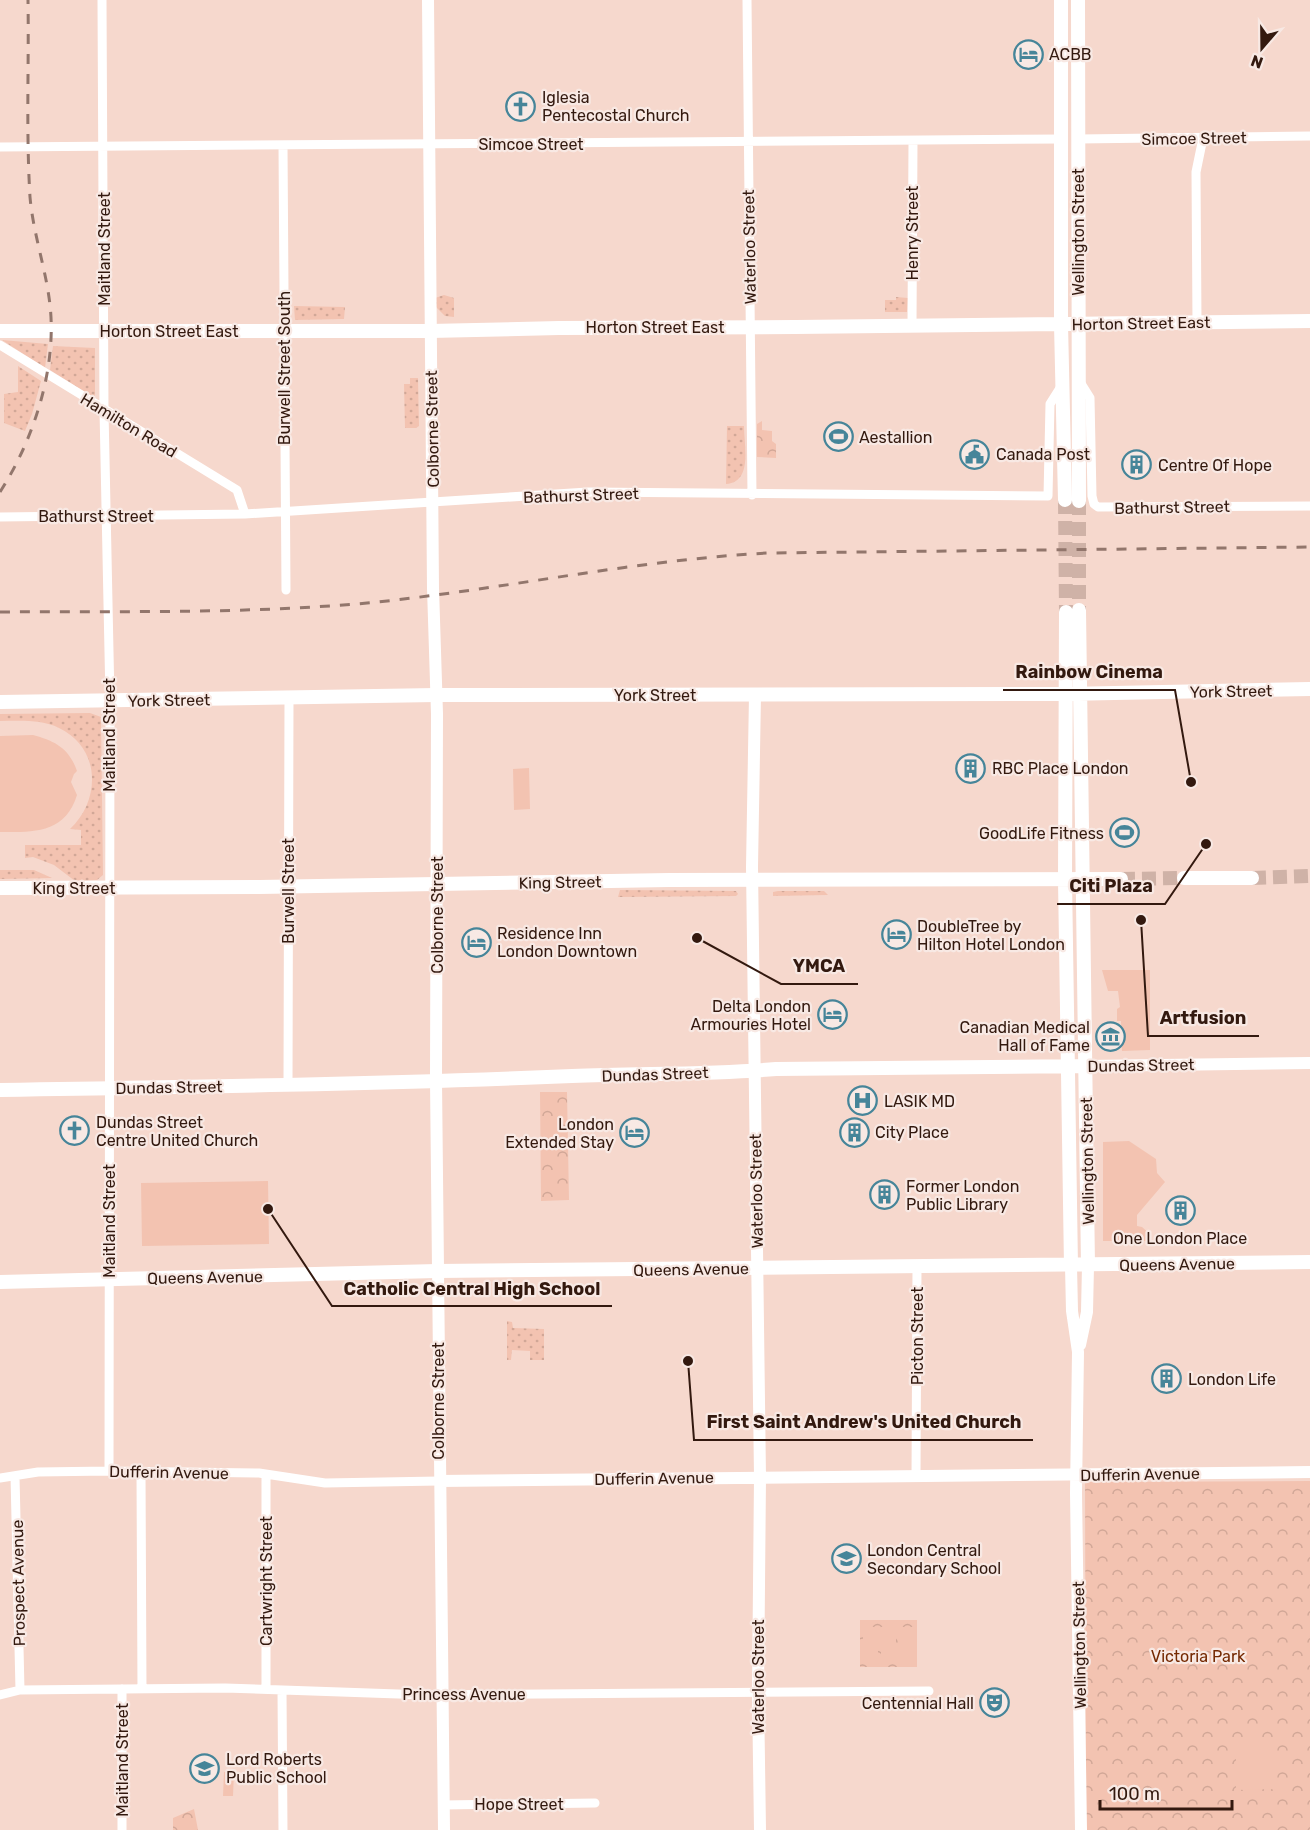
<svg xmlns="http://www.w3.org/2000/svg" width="1310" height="1830" viewBox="0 0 1310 1830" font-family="Rubik,sans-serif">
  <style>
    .grass { fill: url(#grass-dots) }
    .park { fill: url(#park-crowns) }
    .garden { fill: #f3c3b1 }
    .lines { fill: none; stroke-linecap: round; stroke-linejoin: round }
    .secondary-tunnel { stroke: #cfb2a7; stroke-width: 14; stroke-dasharray: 14 7; stroke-linecap: butt }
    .minor { stroke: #fff; stroke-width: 9 }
    .tertiary { stroke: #fff; stroke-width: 12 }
    .secondary { stroke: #fff; stroke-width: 14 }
    .rail { stroke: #92766c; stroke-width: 3; stroke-dasharray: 10 10; stroke-linecap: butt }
    .labels { text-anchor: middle; stroke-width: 4.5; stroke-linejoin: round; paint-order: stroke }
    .poi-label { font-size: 16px; fill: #33190f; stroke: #f8e9e4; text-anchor: start }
    .street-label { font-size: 16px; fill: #33190f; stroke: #f8e9e4 }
    .park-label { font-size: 16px; fill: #752902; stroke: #f8e9e4 }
    .leader { fill: none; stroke: #33190f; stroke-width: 2 }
    .callout-dot { fill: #33190f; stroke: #f8e9e4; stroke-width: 2 }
    .callout-label { font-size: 18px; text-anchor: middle; font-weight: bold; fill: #33190f; stroke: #f8e9e4; stroke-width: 4.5; stroke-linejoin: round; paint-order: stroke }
  </style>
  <defs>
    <pattern id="grass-dots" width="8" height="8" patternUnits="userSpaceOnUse" patternTransform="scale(1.5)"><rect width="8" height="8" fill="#f3c3b1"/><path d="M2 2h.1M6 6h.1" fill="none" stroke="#d1a797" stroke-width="1.8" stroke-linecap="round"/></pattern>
    <pattern id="park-crowns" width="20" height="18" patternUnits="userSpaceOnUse" patternTransform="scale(1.5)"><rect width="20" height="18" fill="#f3c3b1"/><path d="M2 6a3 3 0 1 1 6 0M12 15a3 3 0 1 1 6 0" fill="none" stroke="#d1a797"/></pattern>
  </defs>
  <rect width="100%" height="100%" fill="#f6d8cd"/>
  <!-- grass -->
  <path class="grass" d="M444 295 454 298V317L445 316 436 307 435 298Z
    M896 297 908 298 907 312H885V300H896Z
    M294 306 345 307 344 319 295 320Z
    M2 340 48 344 45 368Z
    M53 346 95 348V396H91L50 370Z
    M18 366 41 381 32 414 25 431 4 423V394L18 392Z
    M410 378H418L419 426 416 428H405L404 384H410Z
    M727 426H744C744 446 753 482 726 484Z
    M90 713 101 717 103 875 97 880 75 881 54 865 33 857 25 858V845H81V830L70 829C101 800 101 748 59 728 41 719 20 721 0 721V714Z
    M0 870H34L52 878 0 879Z
    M620 890 736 891 738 894 736 896 618 897Z
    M778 891H824L828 895 773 896V892Z
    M507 1321 512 1322 513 1328 544 1329V1360H530V1351L512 1350 511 1360H507Z"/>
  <!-- park -->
  <path class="park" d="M762 421V430L772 431V441L776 444V458L757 457V424Z
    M540 1092H567L569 1200 541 1201Z
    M1310 1481V1830H1086L1085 1482Z
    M860 1620H917V1667H860Z
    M194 1809 198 1830H173V1818Z"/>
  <!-- garden -->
  <path class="garden" d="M33 735C55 741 69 748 77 771L74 774 71 782 77 795C65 834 33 832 0 832V736Z
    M529 768 530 809 514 810 513 769Z
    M1102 970H1150V1050L1122 1051 1121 1021H1117V1009L1120 1007 1118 991H1108Z
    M1129 1141 1156 1159 1157 1173 1165 1182 1137 1215V1226L1142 1227 1151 1235V1241H1103V1142Z
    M268 1181 269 1244 142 1246 141 1183Z
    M863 1627H878V1658H863Z
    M881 1627H896V1658H881Z
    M899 1627H914V1658H899Z
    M1236 1742H1276V1789L1236 1790Z
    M224 1772H234L233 1796H223Z"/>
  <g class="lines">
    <!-- secondary-tunnel -->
    <path class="secondary-tunnel" d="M1065 500 1066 612
      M1079 501V610
      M1252 878 1310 876
      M1121 879 1184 878"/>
    <!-- minor -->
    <path class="minor" d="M102 0 104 410 110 700 109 1471
      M747 0 752 495
      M1079 139 1310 136
      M283 145 286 590
      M0 147 1061 139
      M1197 323 1196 172 1203 138
      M912 325 913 141
      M0 345 237 490 245 514
      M1080 382 1090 398 1092 496 1094 504 1098 507 1310 506
      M0 517 245 514 588 492 1048 496 1050 404 1062 385
      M288 1084 289 698
      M141 1472 142 1689
      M266 1474V1688
      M15 1476 20 1690
      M916 1477 917 1267
      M0 1478 38 1472 109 1471 259 1473 325 1483 439 1481
      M122 1689V1830
      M282 1690 283 1830
      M0 1695 20 1690 225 1688 427 1695 929 1691
      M443 1805 595 1803"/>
    <!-- tertiary -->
    <path class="tertiary" d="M428 0 433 588 437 714 436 1081 444 1830
      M755 695 752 867 760 1477 758 1693 760 1830
      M1086 1066 1310 1063
      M1071 1266 1072 1311 1078 1352 1076 1493 1081 1830
      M1080 1345 1087 1312 1088 1266
      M439 1481 1310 1472"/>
    <!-- secondary -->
    <path class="secondary" d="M1061 0V324L1065 500
      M1078 0 1079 501
      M0 331H430L559 328 795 327 1310 321
      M1079 610 1088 1266
      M1066 612 1065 880 1071 1266
      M0 702 436 695 1066 694 1310 689
      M1184 878H1252
      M0 888 259 887 669 880 1121 879
      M0 1090C191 1087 381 1084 572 1076 640 1073 709 1075 776 1069L1086 1066
      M0 1282 437 1271 1310 1262"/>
    <!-- rail -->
    <path class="rail" d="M0 492C34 439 57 368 50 305 46 269 33 233 30 197 26 132 29 65 28 0
      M0 612C122 611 246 614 367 603 501 590 633 560 768 553L1310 547"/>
  </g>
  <!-- icons -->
  <defs>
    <symbol id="hotel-ring" viewBox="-11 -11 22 22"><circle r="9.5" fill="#f8e9e4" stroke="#468599" stroke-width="1.5"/><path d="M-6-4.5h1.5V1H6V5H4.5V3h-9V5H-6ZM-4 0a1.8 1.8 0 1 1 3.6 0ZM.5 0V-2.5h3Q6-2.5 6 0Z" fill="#468599"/></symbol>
    <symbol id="church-ring" viewBox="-11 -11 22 22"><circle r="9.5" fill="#f8e9e4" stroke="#468599" stroke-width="1.5"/><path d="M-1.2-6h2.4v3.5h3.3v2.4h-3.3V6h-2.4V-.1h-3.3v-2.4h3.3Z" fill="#468599"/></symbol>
    <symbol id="stadium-ring" viewBox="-11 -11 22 22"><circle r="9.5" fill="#f8e9e4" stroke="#468599" stroke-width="1.5"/><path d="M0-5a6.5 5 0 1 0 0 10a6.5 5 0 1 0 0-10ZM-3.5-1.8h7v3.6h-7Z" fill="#468599"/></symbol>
    <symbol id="civic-ring" viewBox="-11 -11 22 22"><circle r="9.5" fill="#f8e9e4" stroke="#468599" stroke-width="1.5"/><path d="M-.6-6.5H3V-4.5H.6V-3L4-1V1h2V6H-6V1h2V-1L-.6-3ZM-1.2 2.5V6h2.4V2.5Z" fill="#468599"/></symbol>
    <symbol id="building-ring" viewBox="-11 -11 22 22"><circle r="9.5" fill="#f8e9e4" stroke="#468599" stroke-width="1.5"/><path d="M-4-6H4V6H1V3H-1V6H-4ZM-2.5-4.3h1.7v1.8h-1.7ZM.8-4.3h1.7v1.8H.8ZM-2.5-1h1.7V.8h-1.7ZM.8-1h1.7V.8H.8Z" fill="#468599"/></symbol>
    <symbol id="museum-ring" viewBox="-11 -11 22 22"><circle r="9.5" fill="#f8e9e4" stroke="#468599" stroke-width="1.5"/><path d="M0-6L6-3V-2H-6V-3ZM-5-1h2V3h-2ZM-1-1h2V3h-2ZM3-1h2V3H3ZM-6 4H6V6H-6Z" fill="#468599"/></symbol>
    <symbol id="hospital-ring" viewBox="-11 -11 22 22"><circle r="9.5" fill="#f8e9e4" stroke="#468599" stroke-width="1.5"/><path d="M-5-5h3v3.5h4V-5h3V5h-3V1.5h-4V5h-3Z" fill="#468599"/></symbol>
    <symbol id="school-ring" viewBox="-11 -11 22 22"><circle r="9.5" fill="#f8e9e4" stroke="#468599" stroke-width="1.5"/><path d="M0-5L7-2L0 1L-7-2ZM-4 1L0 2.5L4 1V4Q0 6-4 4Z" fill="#468599"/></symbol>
    <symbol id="theatre-ring" viewBox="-11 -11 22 22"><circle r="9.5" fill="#f8e9e4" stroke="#468599" stroke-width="1.5"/><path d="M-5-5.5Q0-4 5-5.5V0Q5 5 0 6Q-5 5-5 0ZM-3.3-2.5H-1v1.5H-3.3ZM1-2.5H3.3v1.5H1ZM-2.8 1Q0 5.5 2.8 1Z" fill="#468599"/></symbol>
  </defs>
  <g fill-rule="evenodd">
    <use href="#hotel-ring" x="1012" y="38" width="33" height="33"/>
    <use href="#church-ring" x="504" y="90" width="33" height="33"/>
    <use href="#stadium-ring" x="822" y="420" width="33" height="33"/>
    <use href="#civic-ring" x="958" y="438" width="33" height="33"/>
    <use href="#building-ring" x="1120" y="448" width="33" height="33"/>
    <use href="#building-ring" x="954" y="752" width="33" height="33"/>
    <use href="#stadium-ring" x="1108" y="816" width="33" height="33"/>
    <use href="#hotel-ring" x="880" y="918" width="33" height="33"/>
    <use href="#hotel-ring" x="460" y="926" width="33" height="33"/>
    <use href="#hotel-ring" x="816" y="998" width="33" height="33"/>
    <use href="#museum-ring" x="1094" y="1020" width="33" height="33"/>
    <use href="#hospital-ring" x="846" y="1084" width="33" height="33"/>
    <use href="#church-ring" x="58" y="1114" width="33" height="33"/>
    <use href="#building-ring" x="838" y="1116" width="33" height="33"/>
    <use href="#hotel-ring" x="618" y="1116" width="33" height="33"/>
    <use href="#building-ring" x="868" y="1178" width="33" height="33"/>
    <use href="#building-ring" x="1164" y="1194" width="33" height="33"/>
    <use href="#building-ring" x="1150" y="1362" width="33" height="33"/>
    <use href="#school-ring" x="830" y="1542" width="33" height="33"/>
    <use href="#theatre-ring" x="978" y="1686" width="33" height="33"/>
    <use href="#school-ring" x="188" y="1752" width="33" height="33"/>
  </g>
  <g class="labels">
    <!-- poi labels -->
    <g class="poi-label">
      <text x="1049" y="60">ACBB</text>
      <text x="542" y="103">Iglesia<tspan x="542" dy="18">Pentecostal Church</tspan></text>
      <text x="859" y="443">Aestallion</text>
      <text x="996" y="460">Canada Post</text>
      <text x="1158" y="471">Centre Of Hope</text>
      <text x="992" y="774">RBC Place London</text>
      <text x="1104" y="839" text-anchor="end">GoodLife Fitness</text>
      <text x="917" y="932">DoubleTree by<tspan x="917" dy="18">Hilton Hotel London</tspan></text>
      <text x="497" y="939">Residence Inn<tspan x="497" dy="18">London Downtown</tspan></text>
      <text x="811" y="1012" text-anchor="end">Delta London<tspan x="811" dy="18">Armouries Hotel</tspan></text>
      <text x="1090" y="1033" text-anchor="end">Canadian Medical<tspan x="1090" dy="18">Hall of Fame</tspan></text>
      <text x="884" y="1107">LASIK MD</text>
      <text x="96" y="1128">Dundas Street<tspan x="96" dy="18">Centre United Church</tspan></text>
      <text x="614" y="1130" text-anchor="end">London<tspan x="614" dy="18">Extended Stay</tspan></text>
      <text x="875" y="1138">City Place</text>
      <text x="906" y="1192">Former London<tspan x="906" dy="18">Public Library</tspan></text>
      <text x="1180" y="1244" text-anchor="middle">One London Place</text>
      <text x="1188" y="1385">London Life</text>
      <text x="867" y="1556">London Central<tspan x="867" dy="18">Secondary School</tspan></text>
      <text x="974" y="1709" text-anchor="end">Centennial Hall</text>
      <text x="226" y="1765">Lord Roberts<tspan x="226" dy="18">Public School</tspan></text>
    </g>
    <!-- street labels -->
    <g class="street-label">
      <text transform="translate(1194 138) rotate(-1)" y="6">Simcoe Street</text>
      <text x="531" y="150">Simcoe Street</text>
      <text transform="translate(1078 232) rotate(-90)" y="6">Wellington Street</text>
      <text transform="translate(912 233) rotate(-90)" y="6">Henry Street</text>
      <text transform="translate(749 247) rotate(-91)" y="6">Waterloo Street</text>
      <text transform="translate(104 249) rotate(-90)" y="6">Maitland Street</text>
      <text transform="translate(1141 323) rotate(-1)" y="6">Horton Street East</text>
      <text x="655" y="333">Horton Street East</text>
      <text x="169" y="337">Horton Street East</text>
      <text transform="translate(284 368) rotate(-90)" y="6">Burwell Street South</text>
      <text transform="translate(129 425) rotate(31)" y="6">Hamilton Road</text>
      <text transform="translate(432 429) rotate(-91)" y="6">Colborne Street</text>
      <text transform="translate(581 495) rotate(-2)" y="6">Bathurst Street</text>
      <text transform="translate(1172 507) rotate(-1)" y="6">Bathurst Street</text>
      <text x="96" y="522">Bathurst Street</text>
      <text transform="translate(1231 691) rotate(-1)" y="6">York Street</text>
      <text x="655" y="701">York Street</text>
      <text transform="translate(169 700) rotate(-1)" y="6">York Street</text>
      <text transform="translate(109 735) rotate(-90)" y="6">Maitland Street</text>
      <text transform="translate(560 882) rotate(-1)" y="6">King Street</text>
      <text x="74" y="894">King Street</text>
      <text transform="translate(288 891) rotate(-90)" y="6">Burwell Street</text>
      <text transform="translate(437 915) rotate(-90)" y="6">Colborne Street</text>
      <text transform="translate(1141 1065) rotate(-1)" y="6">Dundas Street</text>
      <text transform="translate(655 1074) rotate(-2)" y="6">Dundas Street</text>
      <text transform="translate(169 1087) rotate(-1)" y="6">Dundas Street</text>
      <text transform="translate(1087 1161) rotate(-91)" y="6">Wellington Street</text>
      <text transform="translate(756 1191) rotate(-91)" y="6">Waterloo Street</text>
      <text transform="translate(109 1221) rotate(-90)" y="6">Maitland Street</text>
      <text transform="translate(1177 1264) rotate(-1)" y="6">Queens Avenue</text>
      <text transform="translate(691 1269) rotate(-1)" y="6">Queens Avenue</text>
      <text transform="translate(205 1277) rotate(-1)" y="6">Queens Avenue</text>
      <text transform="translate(917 1336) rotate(-90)" y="6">Picton Street</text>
      <text transform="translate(438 1401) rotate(-90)" y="6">Colborne Street</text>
      <text transform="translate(169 1472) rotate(1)" y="6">Dufferin Avenue</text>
      <text transform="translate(1140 1474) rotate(-1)" y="6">Dufferin Avenue</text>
      <text transform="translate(654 1478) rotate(-1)" y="6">Dufferin Avenue</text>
      <text transform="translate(266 1581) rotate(-90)" y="6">Cartwright Street</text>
      <text transform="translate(18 1583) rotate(-91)" y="6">Prospect Avenue</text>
      <text transform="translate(1079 1645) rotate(-91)" y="6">Wellington Street</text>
      <text transform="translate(758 1677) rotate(-90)" y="6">Waterloo Street</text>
      <text x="464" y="1700">Princess Avenue</text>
      <text transform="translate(122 1760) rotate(-90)" y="6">Maitland Street</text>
      <text x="519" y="1810">Hope Street</text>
    </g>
    <!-- park labels -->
    <g class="park-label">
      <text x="1198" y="1662">Victoria Park</text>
    </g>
  </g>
  <!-- callouts -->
  <path class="leader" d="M1191 782L1175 690H1003M1206 844L1165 904H1057M697 938L781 984H858M1141 920L1148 1036H1259M268 1209L332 1306H612M688 1361L694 1440H1033"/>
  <g class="callout-dot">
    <circle cx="1191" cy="782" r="6"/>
    <circle cx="1206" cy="844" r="6"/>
    <circle cx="697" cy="938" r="6"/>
    <circle cx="1141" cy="920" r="6"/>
    <circle cx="268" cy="1209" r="6"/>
    <circle cx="688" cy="1361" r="6"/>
  </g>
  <g class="callout-label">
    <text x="1089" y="678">Rainbow Cinema</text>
    <text x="1111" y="892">Citi Plaza</text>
    <text x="819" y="972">YMCA</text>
    <text x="1203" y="1024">Artfusion</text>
    <text x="472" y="1295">Catholic Central High School</text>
    <text x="864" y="1428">First Saint Andrew's United Church</text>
  </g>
  <!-- north arrow -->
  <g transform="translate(1262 48) rotate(200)" stroke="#f8e9e4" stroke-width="4.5" paint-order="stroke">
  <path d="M0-4.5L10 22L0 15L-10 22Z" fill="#33190f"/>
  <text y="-9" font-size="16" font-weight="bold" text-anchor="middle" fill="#33190f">N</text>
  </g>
  <!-- scale -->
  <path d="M1100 1800v9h132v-9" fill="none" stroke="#33190f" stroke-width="3"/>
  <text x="1109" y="1800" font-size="18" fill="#33190f" stroke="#f8e9e4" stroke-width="4.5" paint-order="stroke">100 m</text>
</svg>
